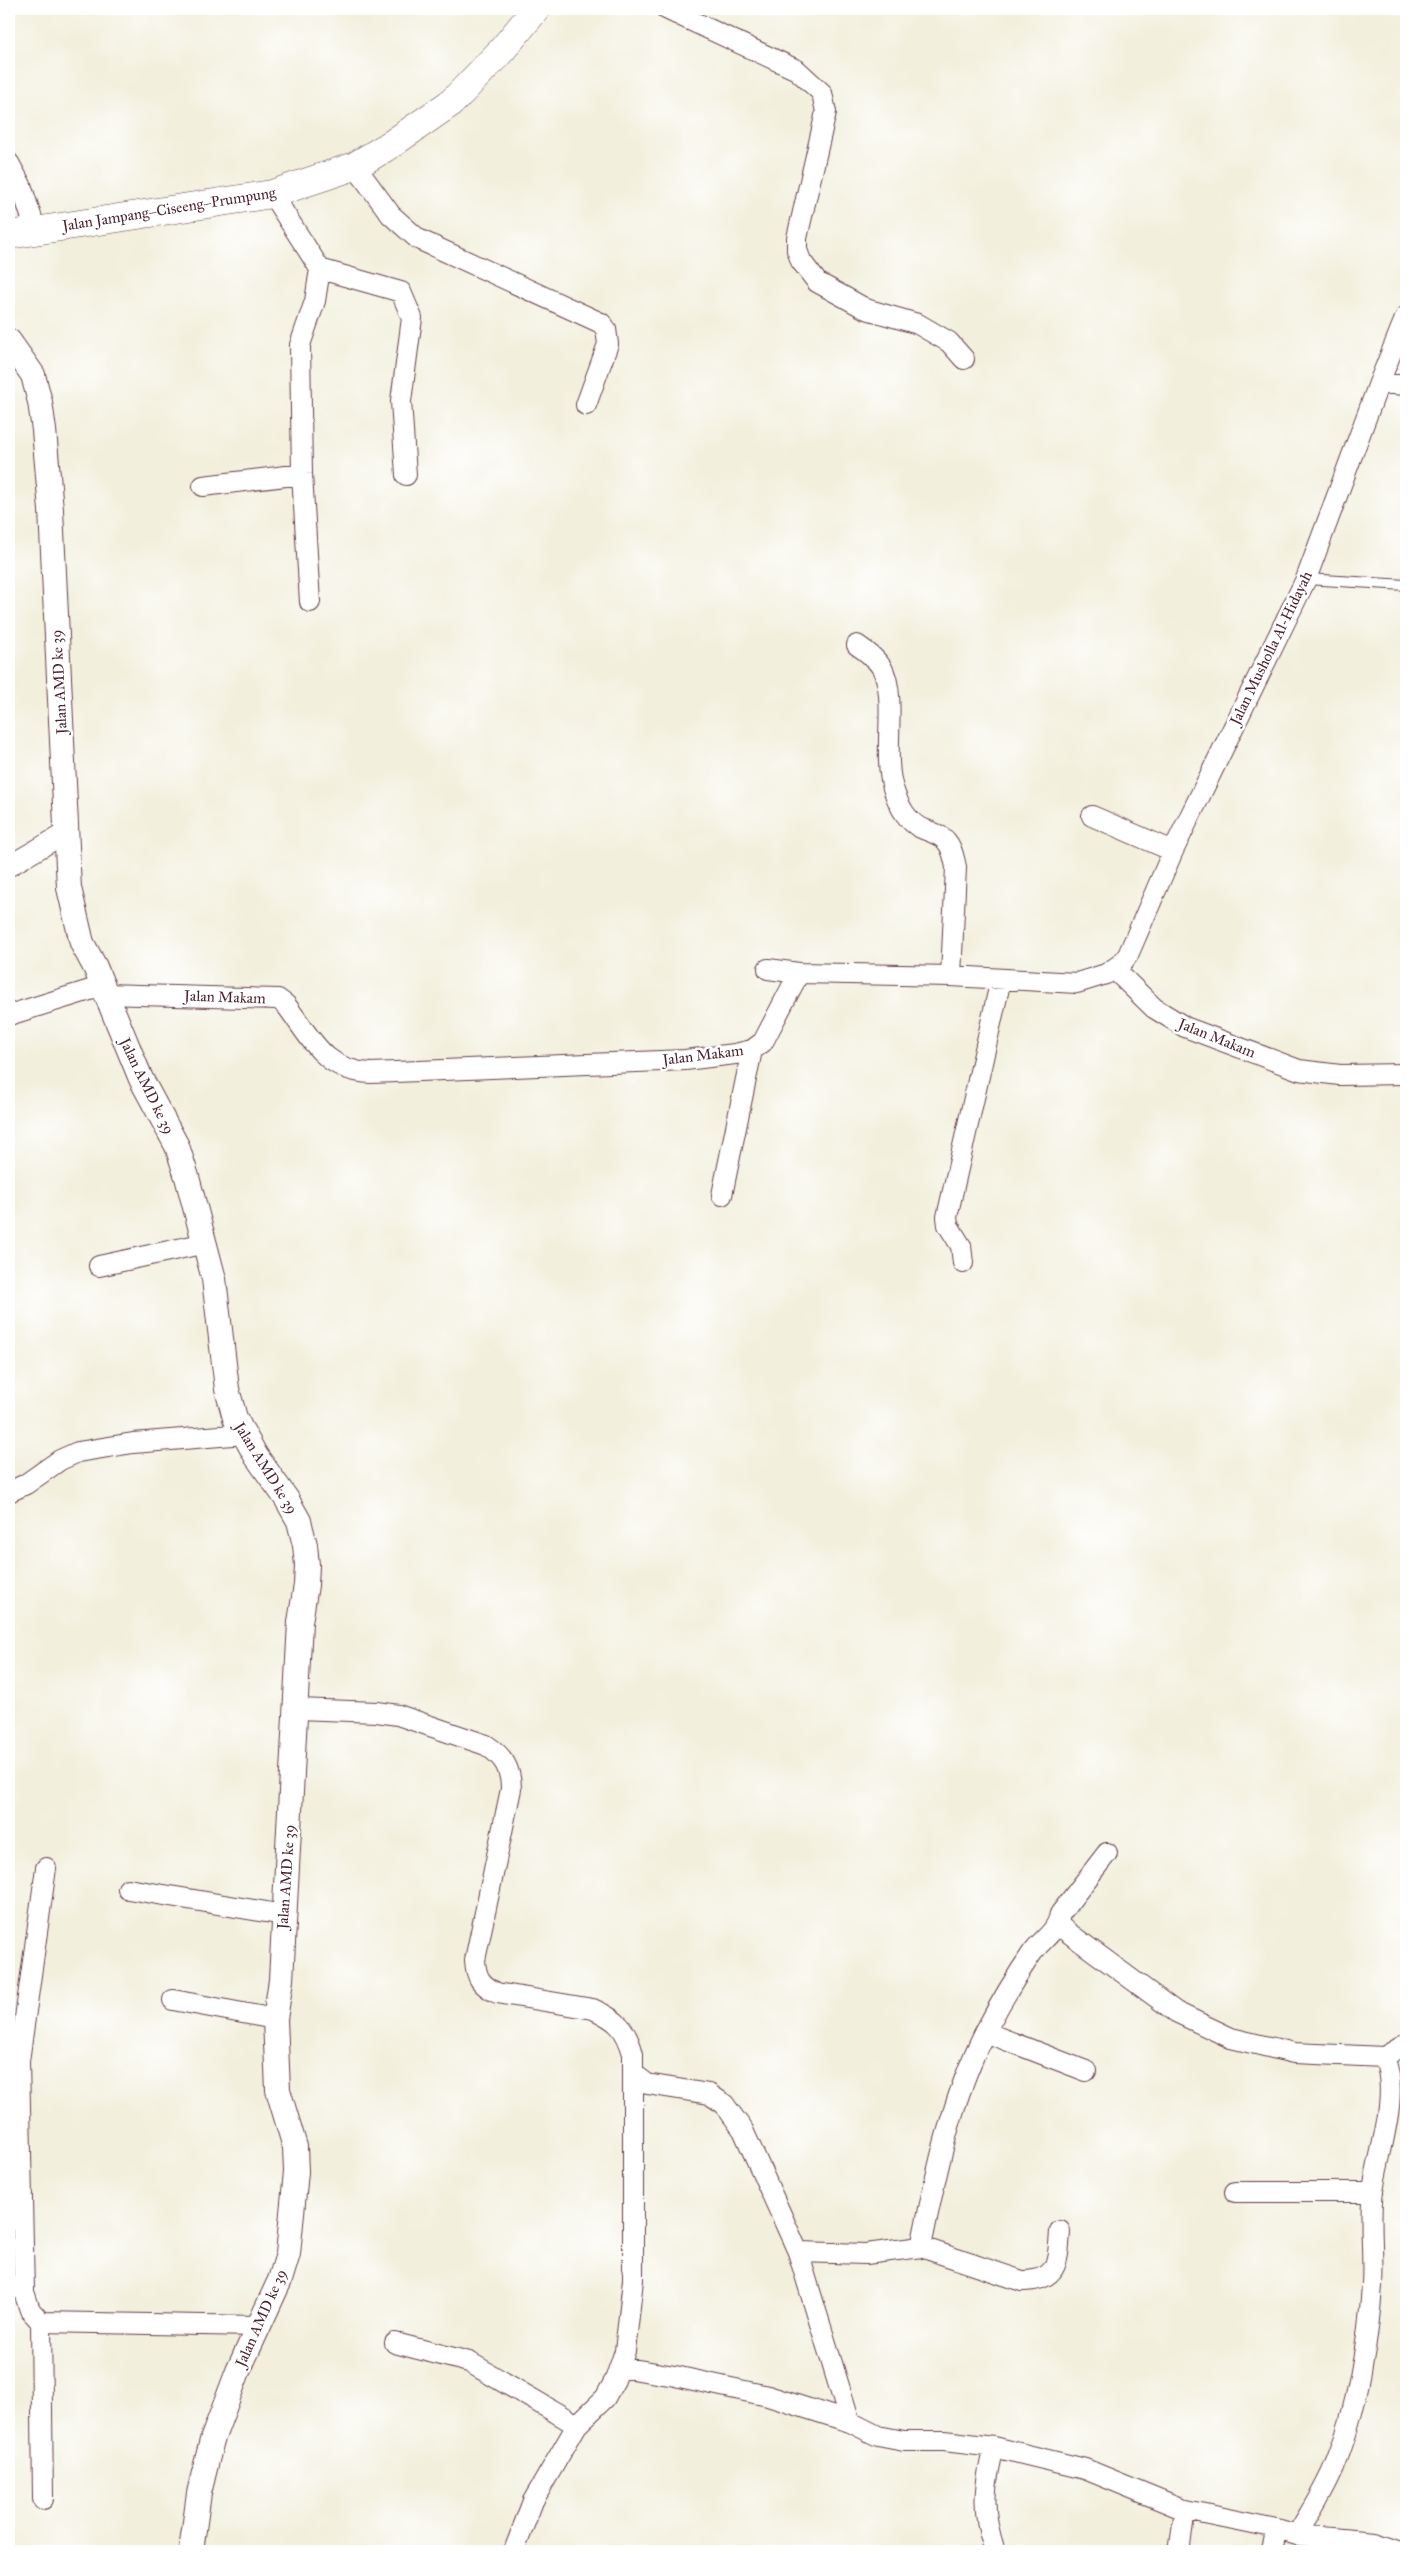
<svg xmlns="http://www.w3.org/2000/svg" width="1415" height="2560" viewBox="0 0 1415 2560" font-family="'IM FELL Great Primer',serif">
  <style>
    .lines { fill: none; stroke-linecap: round; stroke-linejoin: round }
    .service-casing { stroke: #633e46; stroke-width: 12 }
    .minor-casing { stroke: #633e46; stroke-width: 22 }
    .tertiary-casing { stroke: #633e46; stroke-width: 26 }
    .primary-casing { stroke: #633e46; stroke-width: 29 }
    .service { stroke: #fff; stroke-width: 10 }
    .minor { stroke: #fff; stroke-width: 20 }
    .tertiary { stroke: #fff; stroke-width: 24 }
    .primary { stroke: #fff; stroke-width: 28 }
    .labels { text-anchor: middle; stroke-width: 5; stroke-linejoin: round; paint-order: stroke }
    .street-label { font-size: 15px; fill: #4a1f2b; stroke: #fff }
  </style>
  <rect width="100%" height="100%" fill="#fff"/>
  <filter id="ink" filterUnits="userSpaceOnUse"><feTurbulence type="fractalNoise" baseFrequency=".02" numOctaves="2"/><feDisplacementMap in="SourceGraphic" scale="10" xChannelSelector="R" yChannelSelector="G"/><feConvolveMatrix kernelMatrix="1 2 1 2 8 2 1 2 1" color-interpolation-filters="sRGB"/></filter>
  <filter id="wash" filterUnits="userSpaceOnUse"><feTurbulence type="fractalNoise" baseFrequency=".0096" numOctaves="4" result="noise"/><feDisplacementMap in="SourceGraphic" scale="20" xChannelSelector="R" yChannelSelector="G"/><feGaussianBlur stdDeviation="1.12" result="paint"/><feColorMatrix in="noise" values="0 0 0 0 0 0 0 0 0 0 0 0 0 0 0 0 0 1.4 0 .05"/><feComposite in="paint" operator="in"/></filter>
  <g filter="url(#wash)">
    <rect width="100%" height="100%" fill="#f2efdc"/>
  </g>
  <g filter="url(#ink)">
    <g class="lines">
      <defs>
        <path id="service" d="M1306 579 1406 585"/>
        <path id="minor" d="M666 9 797 70 822 93 826 112 797 238V250L801 261 817 282 866 309 918 324 949 342 964 359
          M9 163 21 185 36 231
          M355 166 391 215 418 239 601 323 606 329 608 344 586 405
          M272 194 320 269 315 301 300 345 302 474 310 602
          M320 269 401 292 412 318 401 401 406 475
          M1379 383 1406 385
          M203 486 302 474
          M857 645C866 651 876 658 882 668 898 698 882 753 893 788 898 804 906 821 921 828 930 832 941 834 947 842 953 849 954 859 956 867L951 976
          M1092 816 1173 851
          M9 866 67 832
          M768 969 799 973
          M1114 969 1154 1008 1185 1027 1299 1070 1340 1075 1406 1074
          M105 994 278 999 286 1005C312 1039 324 1071 371 1073L685 1060 735 1054 752 1050 763 1042 799 973 951 976 1077 983 1106 974 1122 963 1128 955 1173 851 1306 579 1379 383 1406 316
          M9 1015 103 986
          M722 1195 752 1050
          M963 1263 961 1246 948 1225 947 1217 1001 979
          M99 1266 206 1243
          M9 1492 26 1484 60 1460 78 1452 133 1443 245 1434
          M297 1709 377 1712 398 1715 486 1745C503 1756 511 1768 511 1789L475 1960C476 1978 481 1985 497 1993L593 2009C617 2020 626 2028 633 2054V2280L625 2351 615 2380 605 2398 577 2425 533 2501 514 2551
          M128 1889 284 1915
          M1058 1925 1176 2012 1231 2038 1294 2053 1384 2057C1400 2094 1379 2151 1373 2190 1369 2221 1374 2254 1372 2285 1369 2338 1356 2413 1336 2462 1327 2487 1310 2512 1297 2535
          M173 2000 275 2019
          M985 2032 1086 2071
          M1384 2057 1406 2044
          M9 2060 19 2061 24 2292 30 2310 41 2322 257 2326
          M19 2061 46 1868
          M634 2074 647 2084 709 2094 724 2104 743 2130 798 2252 850 2422 878 2436 904 2441H944L994 2447 1085 2469 1185 2510 1277 2529 1297 2535 1375 2542 1401 2551
          M1235 2192H1373
          M921 2247C936 2173 951 2100 985 2032 999 2005 1015 1978 1032 1953 1042 1939 1057 1932 1060 1914L1107 1853
          M798 2252 866 2254 921 2247 1022 2281C1059 2281 1058 2260 1060 2231
          M41 2322 43 2499
          M395 2343 469 2362 577 2425
          M620 2367 675 2376 768 2396 850 2422
          M994 2447C984 2487 981 2511 995 2551
          M1179 2551 1185 2510
          M1272 2551 1277 2529"/>
        <path id="tertiary" d="M9 341 33 375 40 402 44 430 51 510 69 888 82 943 95 967 141 1079 177 1146 187 1177 214 1279 227 1389 235 1418 256 1456 286 1498 299 1521 305 1545 307 1565 306 1585 300 1622 281 1980 275 2019 278 2090 295 2147 296 2172 288 2254 280 2280 238 2371 212 2440 199 2493 191 2551"/>
        <path id="primary" d="M9 235 272 194 355 166 393 143 452 102 502 50 536 9"/>
      </defs>
      <!-- service casing -->
      <use href="#service" class="service-casing"/>
      <!-- minor casing -->
      <use href="#minor" class="minor-casing"/>
      <!-- tertiary casing -->
      <use href="#tertiary" class="tertiary-casing"/>
      <!-- primary casing -->
      <use href="#primary" class="primary-casing"/>
      <!-- service -->
      <use href="#service" class="service"/>
      <!-- minor -->
      <use href="#minor" class="minor"/>
      <!-- tertiary -->
      <use href="#tertiary" class="tertiary"/>
      <!-- primary -->
      <use href="#primary" class="primary"/>
    </g>
  </g>
  <g class="labels">
    <!-- street labels -->
    <g class="street-label">
      <text transform="translate(169 209) rotate(-9)" y="5">Jalan Jampang–Ciseeng–Prumpung</text>
      <text transform="translate(1271 648) rotate(-64)" y="5">Jalan Musholla Al-Hidayah</text>
      <text transform="translate(59 682) rotate(-93)" y="5">Jalan AMD ke 39</text>
      <text transform="translate(225 997) rotate(2)" y="5">Jalan Makam</text>
      <text transform="translate(1217 1038) rotate(22)" y="5">Jalan Makam</text>
      <text transform="translate(703 1055) rotate(-7)" y="5">Jalan Makam</text>
      <text transform="translate(147 1086) rotate(64)" y="5">Jalan AMD ke 39</text>
      <text transform="translate(266 1468) rotate(58)" y="5">Jalan AMD ke 39</text>
      <text transform="translate(286 1877) rotate(-86)" y="5">Jalan AMD ke 39</text>
      <text transform="translate(261 2318) rotate(-66)" y="5">Jalan AMD ke 39</text>
    </g>
  </g>
  <!-- margin -->
  <rect width="1415" height="2560" fill="none" stroke="#fff" stroke-width="30"/>
</svg>
